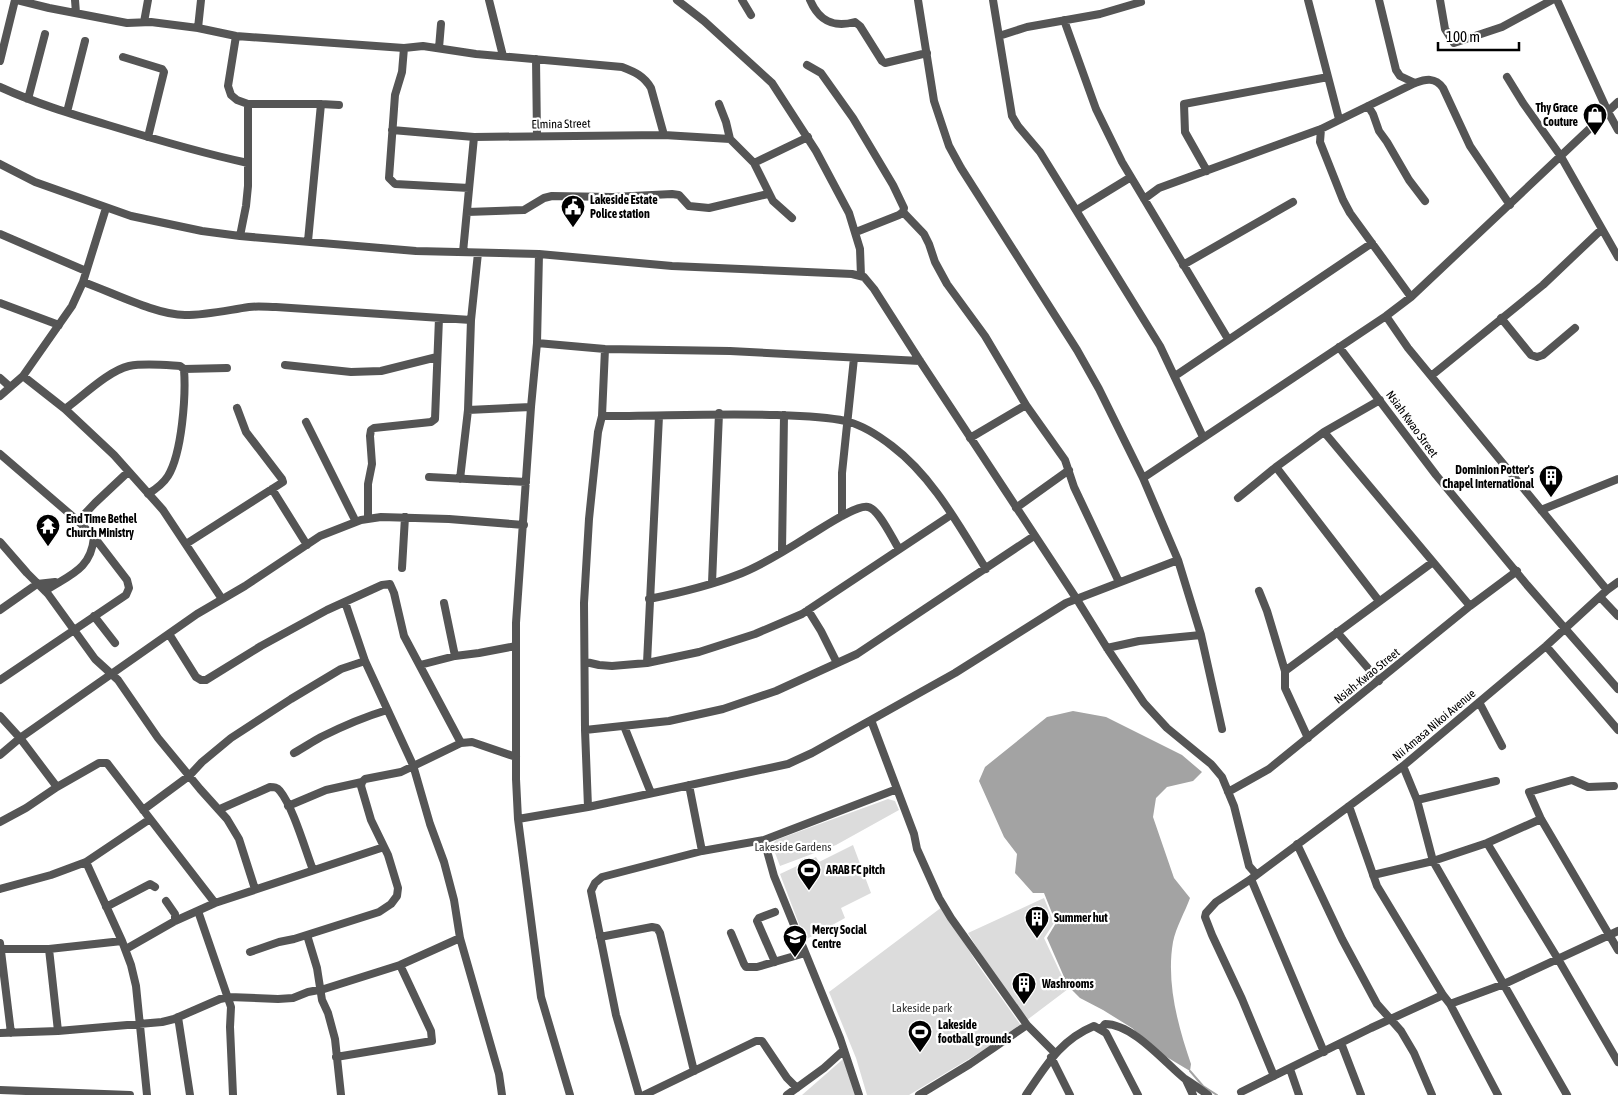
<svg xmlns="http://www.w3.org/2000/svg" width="1618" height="1095" viewBox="0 0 1618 1095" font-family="'Asap Condensed',sans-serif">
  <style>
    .green { fill: #dcdcdc }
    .water { fill: #a3a3a3 }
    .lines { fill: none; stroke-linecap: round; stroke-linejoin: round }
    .stream { stroke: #a3a3a3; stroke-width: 2 }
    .minor { stroke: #555; stroke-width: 8 }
    .labels { text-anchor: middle; stroke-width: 4.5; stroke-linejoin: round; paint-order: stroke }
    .poi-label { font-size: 12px; font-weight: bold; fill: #000; stroke: #fff; text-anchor: start }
    .street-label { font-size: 12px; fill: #000; stroke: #fff }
    .park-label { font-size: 12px; fill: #333; stroke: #fff }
  </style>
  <rect width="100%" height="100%" fill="#fff"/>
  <!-- green -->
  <path class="green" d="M888 799 895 801 899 810 836 845 780 866 772 845 776 840Z
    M853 845 871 893 841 908 845 918 805 940 780 874 816 857 819 862Z
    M1044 898 1054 923 1044 938 1068 989 1027 1020 993 974 968 933Z
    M942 907 978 965 1022 1027 909 1095H867L856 1058 829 992Z
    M844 1050 858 1095H802L842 1060Z"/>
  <!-- water -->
  <path class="water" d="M1073 711 1106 717 1182 755 1202 772 1193 781 1167 787 1156 798 1153 817 1174 878 1190 898C1185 912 1176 927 1173 942 1166 983 1178 1026 1191 1064L1190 1071 1160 1053 1132 1028 1103 1010 1080 998 1068 986 1047 938 1056 923 1044 893H1033L1015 873 1017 854 1004 837 979 781 985 767 1047 717Z"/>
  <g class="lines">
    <!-- stream -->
    <path class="stream" d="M1190 1071 1203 1086 1217 1095"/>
    <!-- minor -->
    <path class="minor" d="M17 0 49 8 127 23 151 22 198 28 236 36 404 48 423 46 476 54 622 67C635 72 644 76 651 88L664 135
      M75 0 76 13
      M489 0 503 56
      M677 0 704 21 772 83 816 151 849 213 860 249 861 276
      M742 0 751 15
      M810 0C819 21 833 28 855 22L860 26 882 61 885 63 927 53
      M918 0 934 101 949 146 961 168 1077 350 1099 389 1143 478 1178 560 1201 635 1222 729
      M993 0 1012 116 1018 126 1040 152 1160 346 1203 437
      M1308 0 1339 119
      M1379 0 1396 70 1400 76 1415 83
      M1440 0 1445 29 1454 43 1502 27 1552 0
      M1557 0 1608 112 1618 130
      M1064 20 1096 109 1122 162 1228 339
      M144 22 148 0
      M198 28 201 0
      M236 36 228 86 231 95 237 100 248 104H321L339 105
      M999 36 1027 27 1100 14 1141 2
      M404 48 402 72 395 95 389 178 395 184 469 188
      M439 48 441 24
      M123 57 162 69 164 72 148 137
      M536 59 537 136
      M0 61 15 0
      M807 65 821 73 853 118 893 185 904 208 903 212 924 234 929 244 935 262 947 284 985 336 1026 405 1065 460 1074 487 1119 582
      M1507 77 1523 103 1560 155 1618 257
      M0 87C35 103 71 114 108 125 154 139 201 153 248 163
      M28 99 45 34
      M719 104 726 122 730 139 754 163 773 201 792 218
      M1368 106 1373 114 1379 131 1387 142 1409 180 1425 201
      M67 112 85 41
      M1321 129 1320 142 1343 200 1350 213 1411 297
      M392 130 474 137 664 135 730 139
      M754 163 808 137
      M0 164 35 182 131 216 202 231 240 236 416 251 539 254 672 266 852 274 864 277 874 289 920 361 1076 598 1107 648 1144 703 1167 728 1211 764 1222 777 1234 806 1249 866 1256 874
      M1207 171 1185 132 1184 104 1328 77
      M1144 199 1159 188 1321 129 1415 83C1426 79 1435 77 1443 88L1470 146 1510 205
      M1077 210 1131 177
      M467 212 524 210 544 198 552 196 613 197 672 194 679 195 689 206 709 208 768 194
      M856 232 899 215 903 212
      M0 234 86 271
      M240 236 246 206 248 186V104
      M308 241 321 104
      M463 252 474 137
      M539 254 537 343 531 407 516 623V779L518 819 541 997 570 1095
      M1183 265 1293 202
      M83 282C112 292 156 315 185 315 207 315 228 310 249 307 258 306 268 307 276 307L471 320
      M0 303 59 325
      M1386 316 1408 348 1607 590
      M1501 318 1531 355 1537 357 1543 355 1575 328
      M537 343 605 349 730 351 920 361
      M1339 347 1436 475 1527 585 1618 689
      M285 365 351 372 381 371 437 357
      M23 376 65 409 114 455 163 510 222 599
      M1175 376 1372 243
      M1431 376 1543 285 1602 229
      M0 378 9 386
      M0 396 23 376 72 306 83 282 106 208
      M65 409C83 396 108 371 129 366 145 363 164 365 180 366L184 369 227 368
      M468 410 531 407
      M602 416C660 416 718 413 777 415 796 416 830 416 849 422 864 426 879 436 892 446 933 477 959 526 986 569
      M306 422 356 522
      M1324 432 1470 606
      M970 438 1026 405
      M0 454 78 521 94 537C91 570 69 575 45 591
      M1276 467 1379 601
      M429 477 526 482
      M1143 478 1386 316 1411 297 1618 102
      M460 479 468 410 471 320 478 253
      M272 489 307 545
      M148 494C156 489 163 484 168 476 182 453 186 396 184 369
      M1238 498 1276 467 1324 432 1380 400
      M1016 508 1069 470
      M1541 510 1618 479
      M842 516V473L854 358
      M368 518V484L372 464 370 436 371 430 374 428 431 422 435 419 439 318
      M78 521 95 503 128 472
      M0 542 27 573 48 594 95 659 118 680 158 738 200 789 227 819 239 839 255 889
      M186 544 283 482 282 479 246 432 237 408
      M782 552 784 415
      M402 568 405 517
      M712 583 719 413
      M1259 591 1267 611 1285 671V688L1308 738
      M1600 597 1618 616
      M649 599C679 593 709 586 737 575 761 566 785 551 807 537 818 531 856 504 868 507 879 509 893 540 899 549
      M345 602 365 661 413 765 430 824 444 862 454 900 460 938 499 1074 502 1095
      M444 603 455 656
      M0 610 37 584 55 582
      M808 610 821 631 837 663
      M94 616 115 643
      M1337 632 1379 681
      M169 634 196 677 201 680H206L261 646 327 610 382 585 390 584 394 593 404 636 461 743
      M1546 646 1618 730
      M1107 648 1139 641 1201 635
      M586 662 599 665 612 666 647 663 699 652 755 634 802 614 951 515
      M647 663 659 416
      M420 665 455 656 479 653 516 646
      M1285 671 1433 562
      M0 680 126 595 129 588 127 580 94 537
      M1479 702 1502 746
      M0 716 20 738 57 787
      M871 720 914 834 917 849 939 898 951 918 1027 1025 1055 1053
      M624 726 651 793
      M585 730 669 721 723 709 776 691 857 654 1034 536
      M294 753C303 748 312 742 321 737 343 726 364 717 387 710
      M0 755 20 738 197 614 245 586 320 536 361 520 381 517 449 519 524 525
      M1403 766 1417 800 1433 861 1567 1095
      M689 785 702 851
      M1614 786 1588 787 1572 780 1529 792 1541 819 1618 950
      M1228 792 1269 769 1470 606 1517 571
      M1417 800 1496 781
      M288 806 326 790 362 782 365 779 401 772 461 743 472 742 516 757
      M1349 806 1377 886 1443 995 1450 1004 1498 1095
      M588 807 585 730 584 603 589 519 598 432 602 416 605 349
      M220 809 270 787C274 787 277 787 280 791 293 807 305 849 313 870
      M143 810 189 776 202 762 231 738 291 699 341 669 365 661
      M518 819 588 807 788 764 812 753 955 673 1066 603 1178 560
      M0 822 26 808 57 787 99 763H107L215 903
      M764 840 774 876 840 1038 859 1095
      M1487 843 1558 959 1618 1062
      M1297 844 1342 939 1377 1004 1401 1031 1414 1053 1432 1095
      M86 862 122 941 131 965 136 986 147 1095
      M1373 875 1433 861 1487 843 1541 819
      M1251 879 1324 1052
      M0 889 51 875 86 862 150 819
      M166 901 175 914V921
      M106 907 150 884 155 887
      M198 911 231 1007 230 1027 233 1095
      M775 912 759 918 757 921 775 962
      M731 933 744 964 746 967H757L805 953
      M307 935 317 968 322 1000 328 1013 335 1039 341 1095
      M600 937 652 927 657 928 660 933 694 1071
      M0 943 11 1033
      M1 949H49L122 941
      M49 949 58 1031
      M126 949 175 921 215 903 384 847
      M250 952 279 942 294 939 379 912 391 904 397 896 398 888 388 855 371 820 361 786 362 782
      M1450 1004 1504 984 1618 931
      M178 1017 190 1095
      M1101 1029 1105 1024C1133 1024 1164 1062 1185 1079 1193 1084 1200 1089 1208 1095
      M0 1033 58 1031 162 1022 174 1019 220 999 229 997 278 999 293 998 308 992 324 989 400 965 460 938
      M1341 1043 1361 1095
      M336 1057 432 1041 431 1031 400 965
      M1051 1057 1070 1095
      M1290 1069 1299 1095
      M1274 1076 1242 999 1212 935 1205 917 1206 913 1216 902 1251 879 1403 766 1546 646 1607 590 1618 582
      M1186 1080 1193 1095
      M0 1090 130 1095
      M1241 1092 1371 1028 1443 995
      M639 1095 616 1015 591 891 595 883 602 877 702 851 764 840 897 789
      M644 1095 756 1041H762L787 1078 797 1088
      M787 1095 824 1068 844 1050
      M919 1095 970 1064 1027 1025
      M1026 1095C1046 1066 1060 1040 1094 1026L1106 1033 1138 1095"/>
  </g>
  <!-- icons -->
  <defs>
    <symbol id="shop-pin" viewBox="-11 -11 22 30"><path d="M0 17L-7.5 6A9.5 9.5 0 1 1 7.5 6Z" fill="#000" stroke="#fff"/><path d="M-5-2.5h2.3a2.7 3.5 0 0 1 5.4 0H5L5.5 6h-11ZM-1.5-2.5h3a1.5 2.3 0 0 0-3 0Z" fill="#fff"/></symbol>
    <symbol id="civic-pin" viewBox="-11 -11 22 30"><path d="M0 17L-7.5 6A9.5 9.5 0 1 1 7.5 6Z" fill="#000" stroke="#fff"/><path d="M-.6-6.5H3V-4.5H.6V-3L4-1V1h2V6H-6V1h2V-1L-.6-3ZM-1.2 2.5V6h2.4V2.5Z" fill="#fff"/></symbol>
    <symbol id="building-pin" viewBox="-11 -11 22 30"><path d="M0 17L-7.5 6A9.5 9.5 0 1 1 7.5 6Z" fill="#000" stroke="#fff"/><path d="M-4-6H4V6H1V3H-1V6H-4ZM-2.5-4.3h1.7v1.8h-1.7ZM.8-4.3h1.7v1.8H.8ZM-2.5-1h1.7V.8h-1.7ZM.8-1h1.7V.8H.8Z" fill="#fff"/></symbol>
    <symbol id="temple-pin" viewBox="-11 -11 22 30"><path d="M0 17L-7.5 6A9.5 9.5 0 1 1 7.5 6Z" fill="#000" stroke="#fff"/><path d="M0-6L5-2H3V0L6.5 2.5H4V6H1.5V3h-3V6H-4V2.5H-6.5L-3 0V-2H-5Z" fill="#fff"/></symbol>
    <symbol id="stadium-pin" viewBox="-11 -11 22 30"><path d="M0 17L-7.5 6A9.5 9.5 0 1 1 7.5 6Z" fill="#000" stroke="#fff"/><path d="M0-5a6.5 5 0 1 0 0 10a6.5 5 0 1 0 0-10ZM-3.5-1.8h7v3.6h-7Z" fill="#fff"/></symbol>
    <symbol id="school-pin" viewBox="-11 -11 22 30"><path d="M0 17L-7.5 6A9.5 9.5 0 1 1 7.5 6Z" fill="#000" stroke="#fff"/><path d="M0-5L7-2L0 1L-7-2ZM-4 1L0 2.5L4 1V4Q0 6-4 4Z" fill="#fff"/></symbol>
  </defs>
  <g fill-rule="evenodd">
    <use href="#shop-pin" x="1581" y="101" width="28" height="38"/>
    <use href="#civic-pin" x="559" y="193" width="28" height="38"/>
    <use href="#building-pin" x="1537" y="463" width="28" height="38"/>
    <use href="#temple-pin" x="34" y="512" width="28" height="38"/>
    <use href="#stadium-pin" x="795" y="856" width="28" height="38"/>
    <use href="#building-pin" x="1023" y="904" width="28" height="38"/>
    <use href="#school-pin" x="781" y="923" width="28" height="38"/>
    <use href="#building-pin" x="1010" y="970" width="28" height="38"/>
    <use href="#stadium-pin" x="906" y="1018" width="28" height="38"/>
  </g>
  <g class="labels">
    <!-- poi labels -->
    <g class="poi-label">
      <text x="1578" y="112" text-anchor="end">Thy Grace<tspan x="1578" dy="14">Couture</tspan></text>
      <text x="590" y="204">Lakeside Estate<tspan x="590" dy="14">Police station</tspan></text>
      <text x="1534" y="474" text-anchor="end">Dominion Potter's<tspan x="1534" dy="14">Chapel International</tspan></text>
      <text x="66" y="523">End Time Bethel<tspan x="66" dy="14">Church Ministry</tspan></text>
      <text x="826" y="874">ARAB FC pitch</text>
      <text x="1054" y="922">Summer hut</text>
      <text x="812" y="934">Mercy Social<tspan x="812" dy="14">Centre</tspan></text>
      <text x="1042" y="988">Washrooms</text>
      <text x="938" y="1029">Lakeside<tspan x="938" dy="14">football grounds</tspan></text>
    </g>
    <!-- street labels -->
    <g class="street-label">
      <text transform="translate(561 124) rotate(-1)" y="4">Elmina Street</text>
      <text transform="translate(1412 424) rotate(54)" y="4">Nsiah Kwao Street</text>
      <text transform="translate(1367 676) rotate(-39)" y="4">Nsiah-Kwao Street</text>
      <text transform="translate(1434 725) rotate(-40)" y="4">Nii Amasa Nikoi Avenue</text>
    </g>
    <!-- park labels -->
    <g class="park-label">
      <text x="793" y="851">Lakeside Gardens</text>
      <text x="922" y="1012">Lakeside park</text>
    </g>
  </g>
  <!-- scale -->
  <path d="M1438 42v8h81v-8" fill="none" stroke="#000000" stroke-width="2.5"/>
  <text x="1446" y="42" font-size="15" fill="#000000" stroke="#ffffff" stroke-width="4" paint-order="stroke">100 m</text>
</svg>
